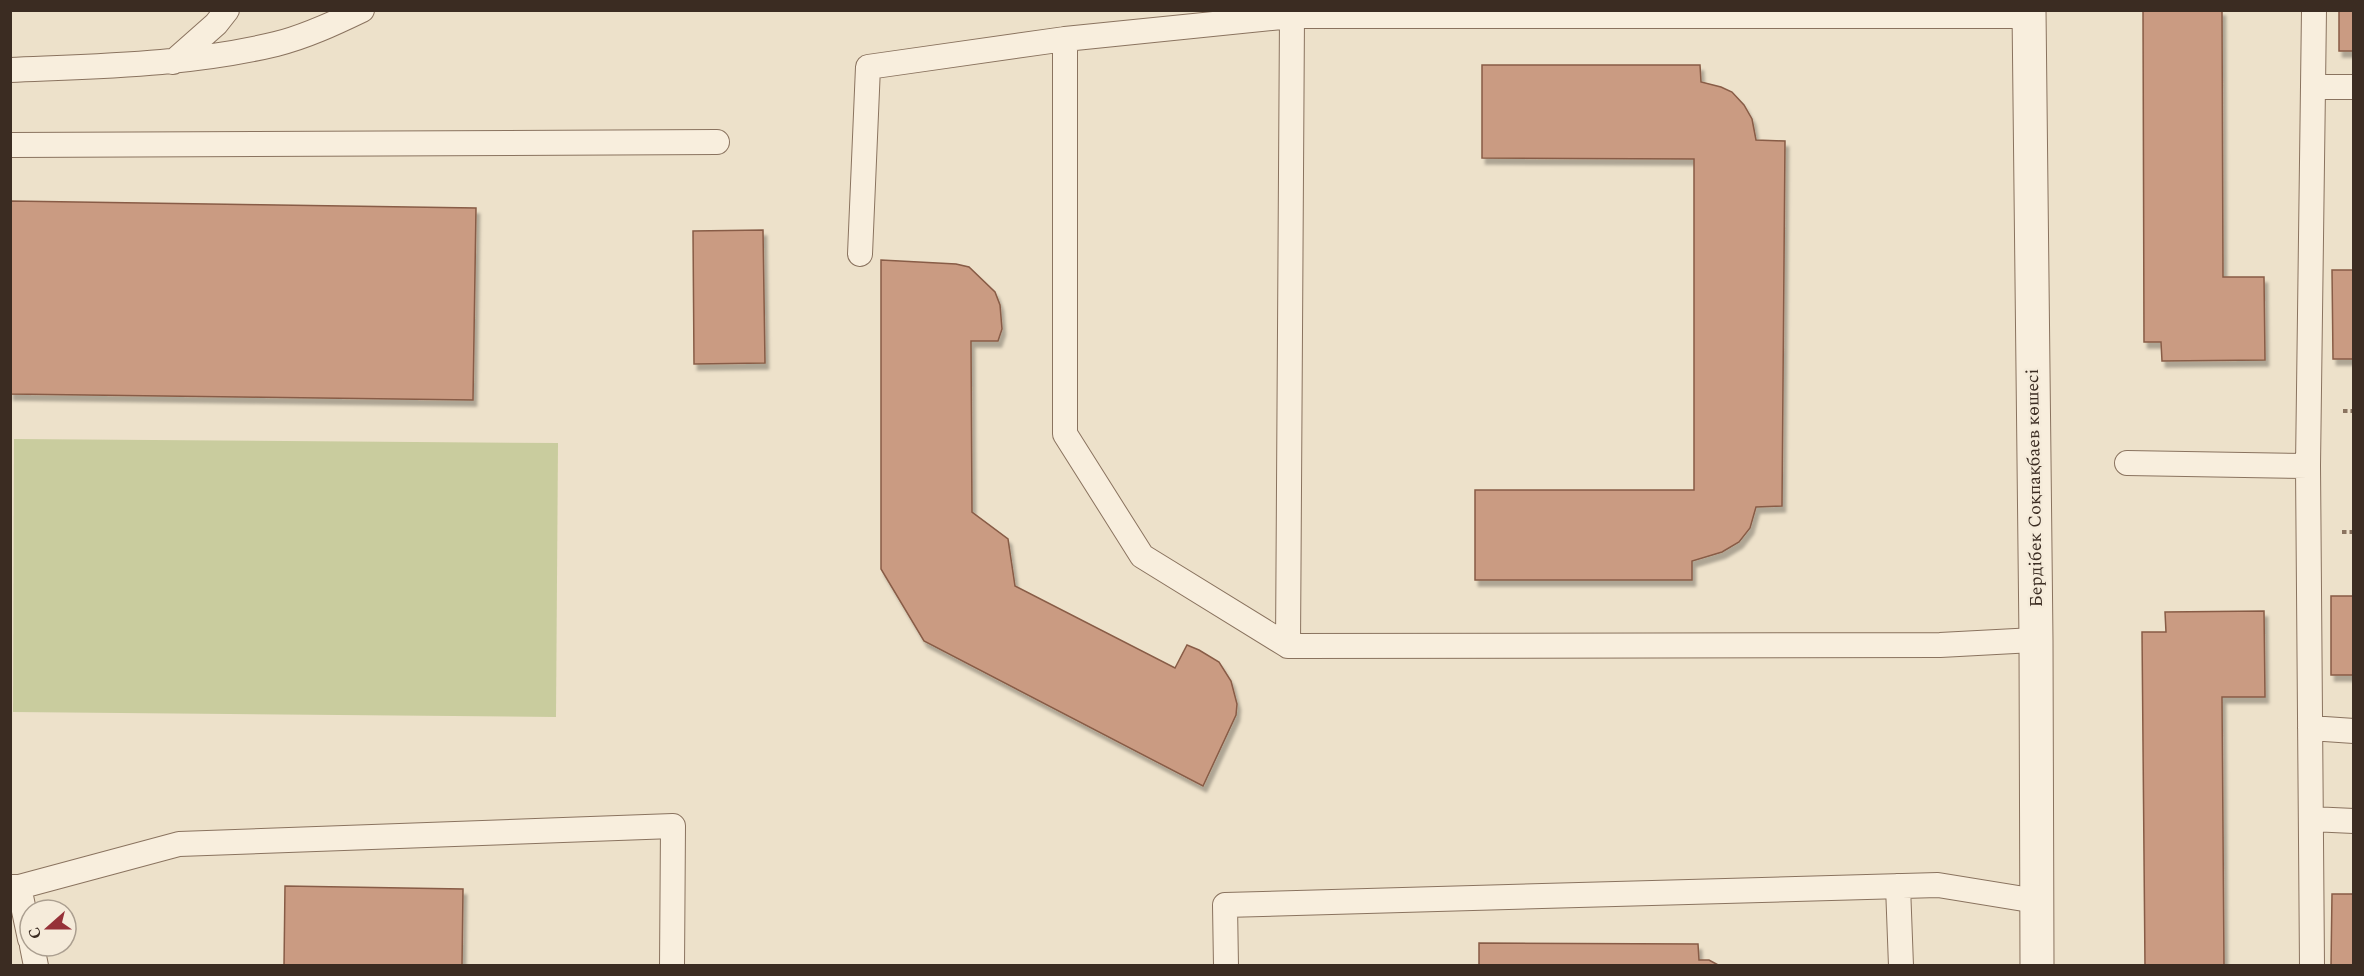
<svg xmlns="http://www.w3.org/2000/svg" width="2364" height="976" viewBox="0 0 2364 976" font-family="Spectral,serif">
  <style>
    .green { fill: #c9cc9e }
    .building { fill: #ca9b82; stroke: #885c46; stroke-width: 1.5; filter: url(#shadow) }
    .lines { fill: none; stroke-linecap: round; stroke-linejoin: round }
    .lane-casing { stroke: #8a735f; stroke-width: 26 }
    .street-casing { stroke: #8a735f; stroke-width: 35 }
    .path { stroke: #8a735f; stroke-width: 4; stroke-dasharray: 4.5 3; stroke-linecap: butt }
    .lane { stroke: #f8eedd; stroke-width: 24 }
    .street { stroke: #f8eedd; stroke-width: 33 }
    .labels { text-anchor: middle; stroke-width: 5; stroke-linejoin: round; paint-order: stroke }
    .street-label { font-size: 18px; fill: #3b2c22; stroke: #f5ebda }
  </style>
  <defs>
    <filter id="shadow"><feDropShadow dx="3.5" dy="6" stdDeviation="1.5" flood-color="#0004"/></filter>
  </defs>
  <rect width="100%" height="100%" fill="#ede1ca"/>
  <!-- green -->
  <path class="green" d="M14 439 558 443 556 717 13 712Z"/>
  <!-- building -->
  <path class="building" d="M2143 10H2222L2223 277H2264L2265 360 2162 361 2161 342H2144Z
    M2339 10H2354V51H2339Z
    M1482 65H1700L1701 82 1721 87 1732 92 1744 105 1752 119 1756 140 1785 141 1782 506 1756 507 1750 528 1739 542 1722 552 1692 561V580H1475V490H1694V159L1482 158Z
    M10 201 476 208 473 400 10 394Z
    M763 230 765 363 694 364 693 231Z
    M881 260 956 264 969 267 995 292 1000 305 1002 329 998 341H971L972 512 1008 539 1015 586 1175 668 1187 645 1199 650 1219 662 1231 681 1237 704 1236 715 1203 786 924 641 881 569Z
    M2332 270H2354V359H2333Z
    M2331 596H2354V675H2331Z
    M2264 611 2265 697H2222L2224 966H2145L2142 632H2166L2165 612Z
    M285 886 463 889 462 966H284Z
    M2332 894H2354V966H2331Z
    M1479 943 1698 944 1699 960H1709L1720 966H1479Z"/>
  <g class="lines">
    <defs>
      <path id="lane" d="M1292 10V16H2029
        M173 62 216 24 227 10
        M10 70C99 66 189 65 276 44 305 37 335 23 362 10
        M2314 87H2354
        M10 145 717 142
        M860 254 868 67 1065 39
        M2127 463 2308 466
        M1288 646 1142 556 1065 434V39L1292 16 1288 646 1940 645 2036 640
        M2310 728 2354 731
        M2311 819 2354 821
        M1898 886 1901 966
        M10 887H19L179 844 673 826 672 966
        M19 887 30 939
        M32 946 36 966
        M1226 966 1225 905 1938 885 2036 901
        M2312 966 2308 466 2314 10"/>
      <path id="street" d="M2029 10 2036 640 2037 966"/>
    </defs>
    <!-- lane casing -->
    <use href="#lane" class="lane-casing"/>
    <!-- street casing -->
    <use href="#street" class="street-casing"/>
    <!-- path -->
    <path class="path" d="M2343 411H2354
      M2342 532H2354"/>
    <!-- lane -->
    <use href="#lane" class="lane"/>
    <!-- street -->
    <use href="#street" class="street"/>
  </g>
  <g class="labels">
    <!-- street labels -->
    <g class="street-label">
      <text transform="translate(2034 488) rotate(-91)" y="6">Бердібек Соқпақбаев көшесі</text>
    </g>
  </g>
  <!-- border -->
  <rect width="2364" height="976" fill="none" stroke="#3b2c22" stroke-width="24"/>
  <!-- north arrow -->
  <g transform="translate(48 928) rotate(249)"><circle r="28" fill="#f5ebda" stroke="#ab9f90" stroke-width="1.5"/>
  <path d="M0-4.5L10 22L0 15L-10 22Z" fill="#963138"/>
  <text y="-9" font-size="16" font-weight="bold" text-anchor="middle" fill="#3b2c22">С</text>
  </g>
</svg>
